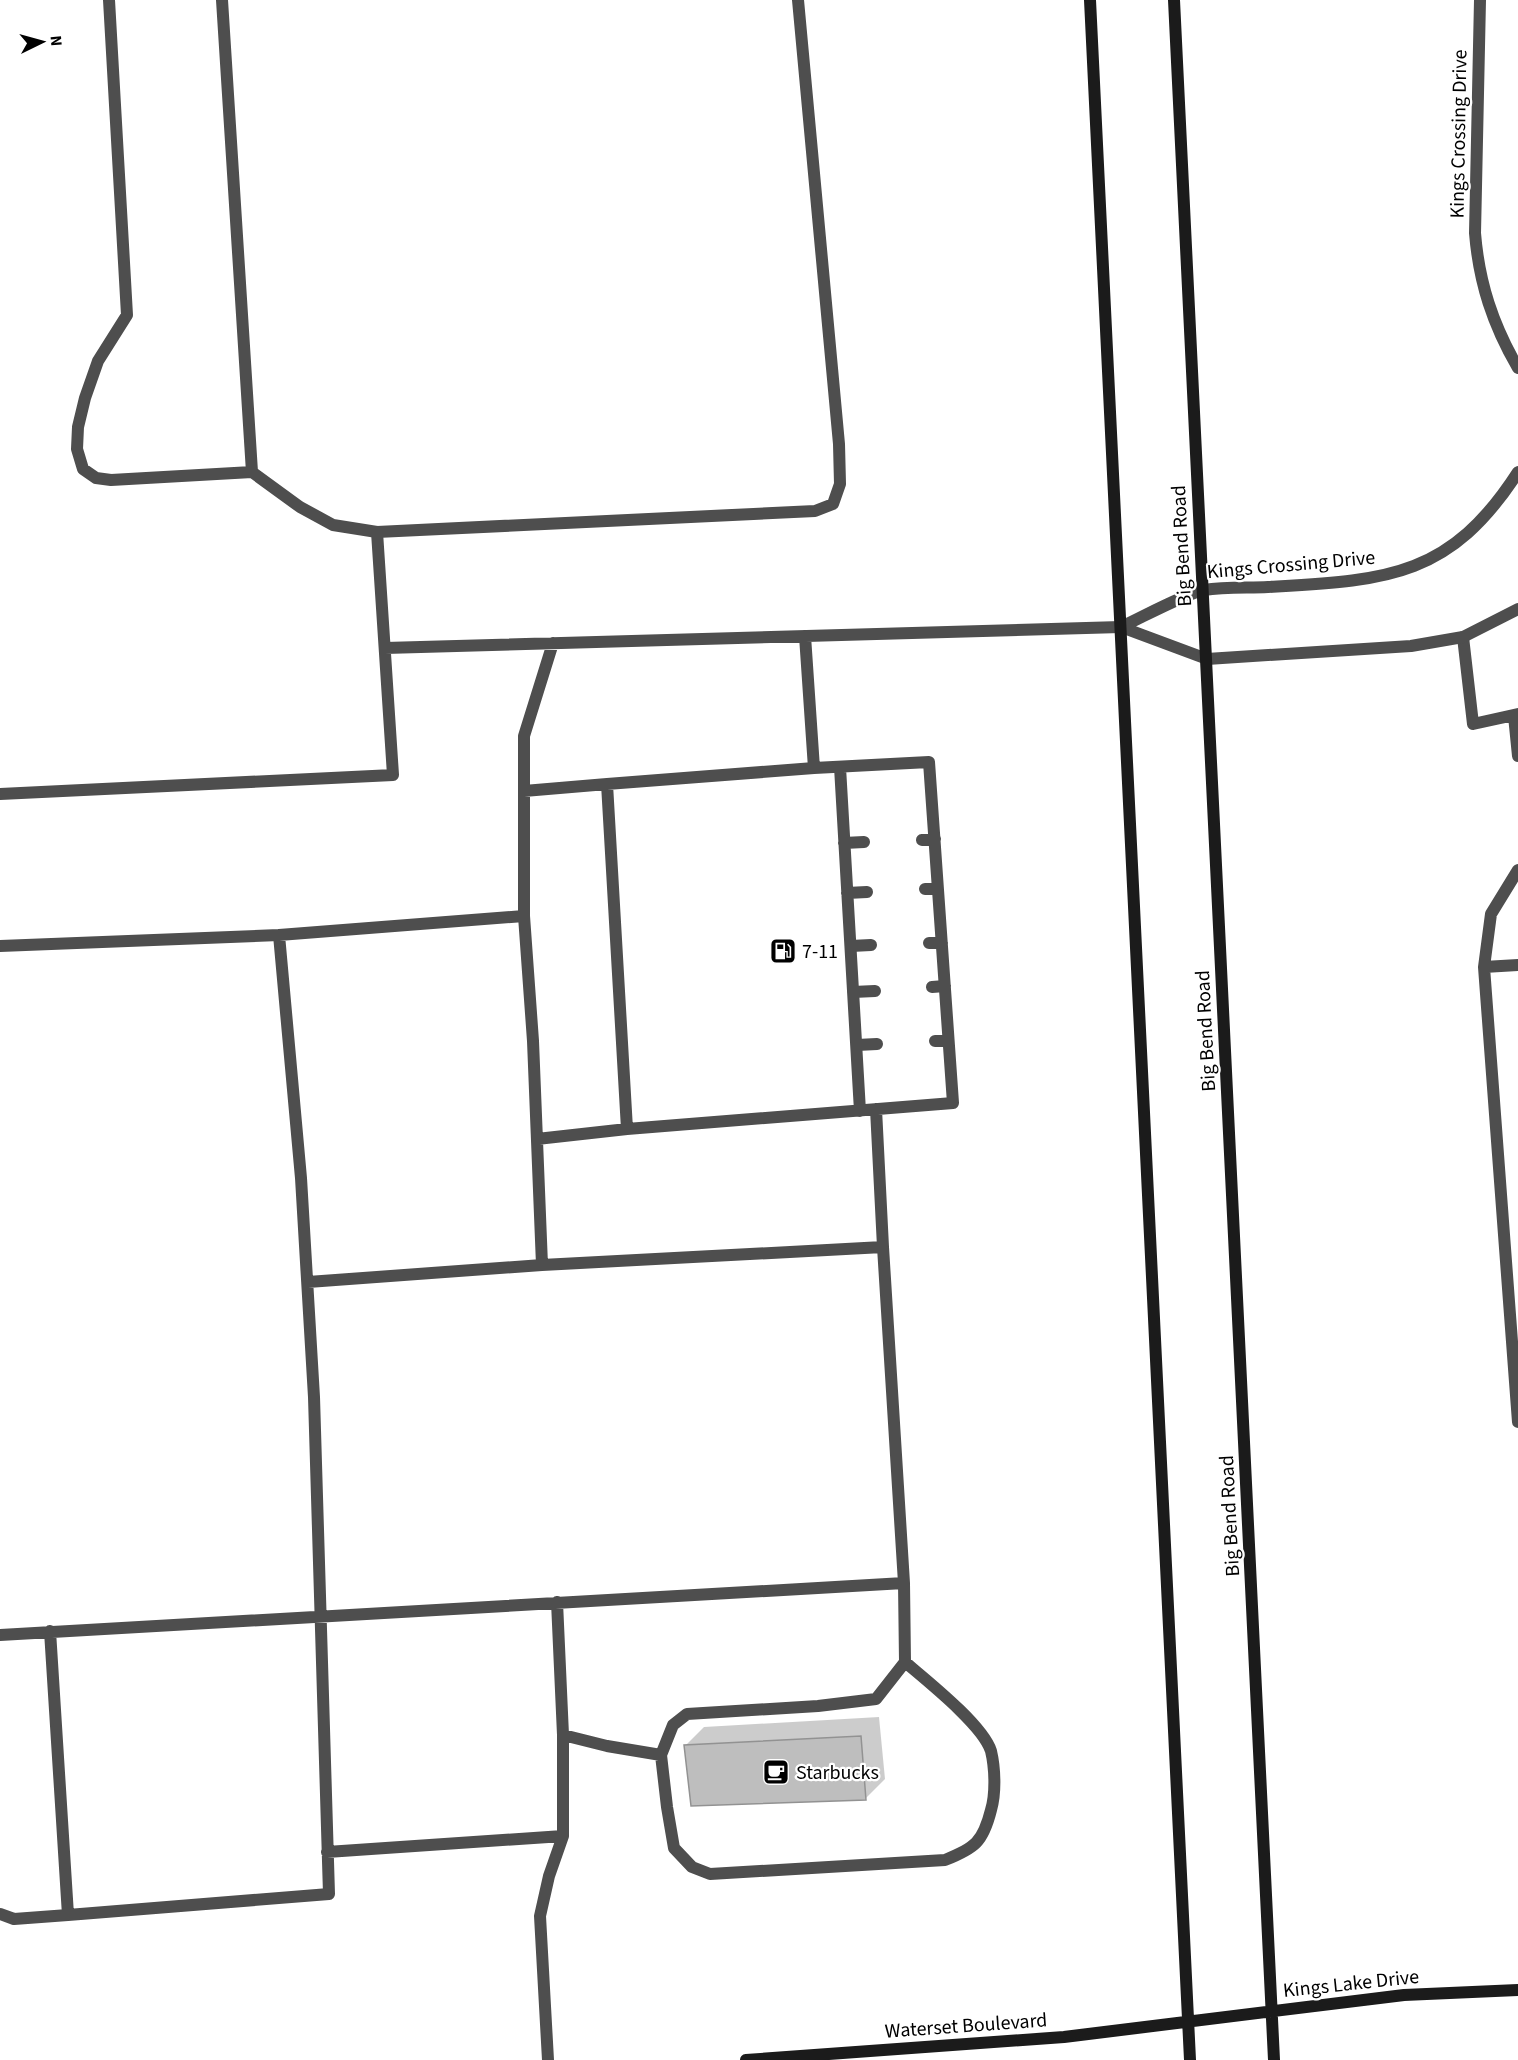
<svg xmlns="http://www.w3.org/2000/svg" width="1518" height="2060" viewBox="0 0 1518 2060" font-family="'Source Sans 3',sans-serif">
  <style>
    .shadow { fill: #0003 }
    .building { fill: #bebebe; stroke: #929292; stroke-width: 1.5 }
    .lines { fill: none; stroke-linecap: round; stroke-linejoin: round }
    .lane { stroke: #4e4e4e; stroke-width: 12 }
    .street { stroke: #4e4e4e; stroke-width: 12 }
    .secondary { stroke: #1b1b1b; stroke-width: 12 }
    .labels { text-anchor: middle; stroke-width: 4.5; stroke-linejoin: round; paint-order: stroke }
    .street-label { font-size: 20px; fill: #000; stroke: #fff }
    .poi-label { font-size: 20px; fill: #000; stroke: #fff; text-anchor: start }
  </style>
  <rect width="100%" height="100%" fill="#fff"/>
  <!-- shadow -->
  <path class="shadow" d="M879 1717 885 1779 866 1798 685 1746 704 1727Z"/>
  <!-- building -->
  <path class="building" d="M861 1736 866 1800 691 1806 684 1745Z"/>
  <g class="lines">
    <!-- lane -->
    <path class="lane" d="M222 0 252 472
      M377 532 815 511 833 504 840 484 839 444 798 0
      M805 636 814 768 929 762 953 1103 627 1129 607 784 814 768
      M1463 637 1473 724 1518 714
      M385 648 1121 627
      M1514 716 1518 756
      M840 767 860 1111
      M524 791 607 784
      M0 794 393 775 377 532 333 525 300 507 252 472 111 480 96 478 83 469 77 449 78 427 85 398 98 361 127 315 109 0
      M922 840 935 839
      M844 843 864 842
      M925 889H938
      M847 893 867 892
      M929 943H942
      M0 946 279 935
      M851 946 871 945
      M1518 965 1484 967 1518 1422
      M1484 967 1491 914 1518 870
      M932 987 945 986
      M853 992 875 991
      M935 1041H948
      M857 1045 877 1044
      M876 1109 883 1247
      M537 1139 627 1129
      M542 1265 533 1041 524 916V736L553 643
      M904 1583 905 1662C926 1680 983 1725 991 1751 995 1768 996 1793 991 1810 983 1842 975 1848 945 1860L710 1874 692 1867 674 1848 667 1807 661 1755 673 1725 687 1714 818 1706 876 1699 905 1662
      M50 1631 68 1915 329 1894 314 1397 301 1178 279 935 524 916
      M0 1635 904 1583 883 1247 542 1265 308 1282
      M563 1735 607 1746 661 1755
      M327 1852 563 1836
      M0 1914 14 1919 68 1915
      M548 2060 540 1916 549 1876 563 1836V1735L557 1602"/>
    <!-- street -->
    <path class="street" d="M1480 0 1475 233C1479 283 1493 325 1518 368
      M1121 627C1141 618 1184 594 1204 590 1225 587 1247 588 1268 587 1385 580 1449 579 1518 472
      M1121 627 1207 659 1411 646 1463 637 1518 609"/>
    <!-- secondary -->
    <path class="secondary" d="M1090 0 1190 2060
      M1174 0 1274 2060
      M746 2060 1064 2037 1404 1995 1518 1990"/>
  </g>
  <!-- icons -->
  <defs>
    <symbol id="fuel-square" viewBox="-11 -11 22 22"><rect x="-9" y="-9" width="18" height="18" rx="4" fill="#000" stroke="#fff"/><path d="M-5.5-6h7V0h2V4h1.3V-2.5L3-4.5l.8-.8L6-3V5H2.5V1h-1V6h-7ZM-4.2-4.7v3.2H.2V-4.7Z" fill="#fff"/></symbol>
    <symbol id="cafe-square" viewBox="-11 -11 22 22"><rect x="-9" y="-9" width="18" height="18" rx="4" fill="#000" stroke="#fff"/><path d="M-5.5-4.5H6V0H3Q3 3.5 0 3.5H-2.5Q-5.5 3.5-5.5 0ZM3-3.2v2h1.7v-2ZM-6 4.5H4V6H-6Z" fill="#fff"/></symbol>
  </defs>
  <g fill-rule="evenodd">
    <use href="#fuel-square" x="768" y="936" width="30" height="30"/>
    <use href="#cafe-square" x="761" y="1757" width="30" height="30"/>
  </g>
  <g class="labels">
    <!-- street labels -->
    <g class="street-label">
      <text transform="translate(1458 134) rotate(-89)" y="7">Kings Crossing Drive</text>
      <text transform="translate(1181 546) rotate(-93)" y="7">Big Bend Road</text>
      <text transform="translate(1291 564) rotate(-5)" y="7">Kings Crossing Drive</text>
      <text transform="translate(1205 1031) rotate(-93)" y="7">Big Bend Road</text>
      <text transform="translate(1229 1516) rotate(-93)" y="7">Big Bend Road</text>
      <text transform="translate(1351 1983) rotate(-6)" y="7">Kings Lake Drive</text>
      <text transform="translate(966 2025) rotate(-4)" y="7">Waterset Boulevard</text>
    </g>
    <!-- poi labels -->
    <g class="poi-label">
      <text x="802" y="958">7-11</text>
      <text x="796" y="1779">Starbucks</text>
    </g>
  </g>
  <!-- north arrow -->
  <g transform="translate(42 42) rotate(85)" stroke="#ffffff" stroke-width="4.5" paint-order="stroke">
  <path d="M0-4.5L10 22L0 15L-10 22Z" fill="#000000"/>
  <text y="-9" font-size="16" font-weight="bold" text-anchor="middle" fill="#000000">N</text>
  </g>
</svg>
